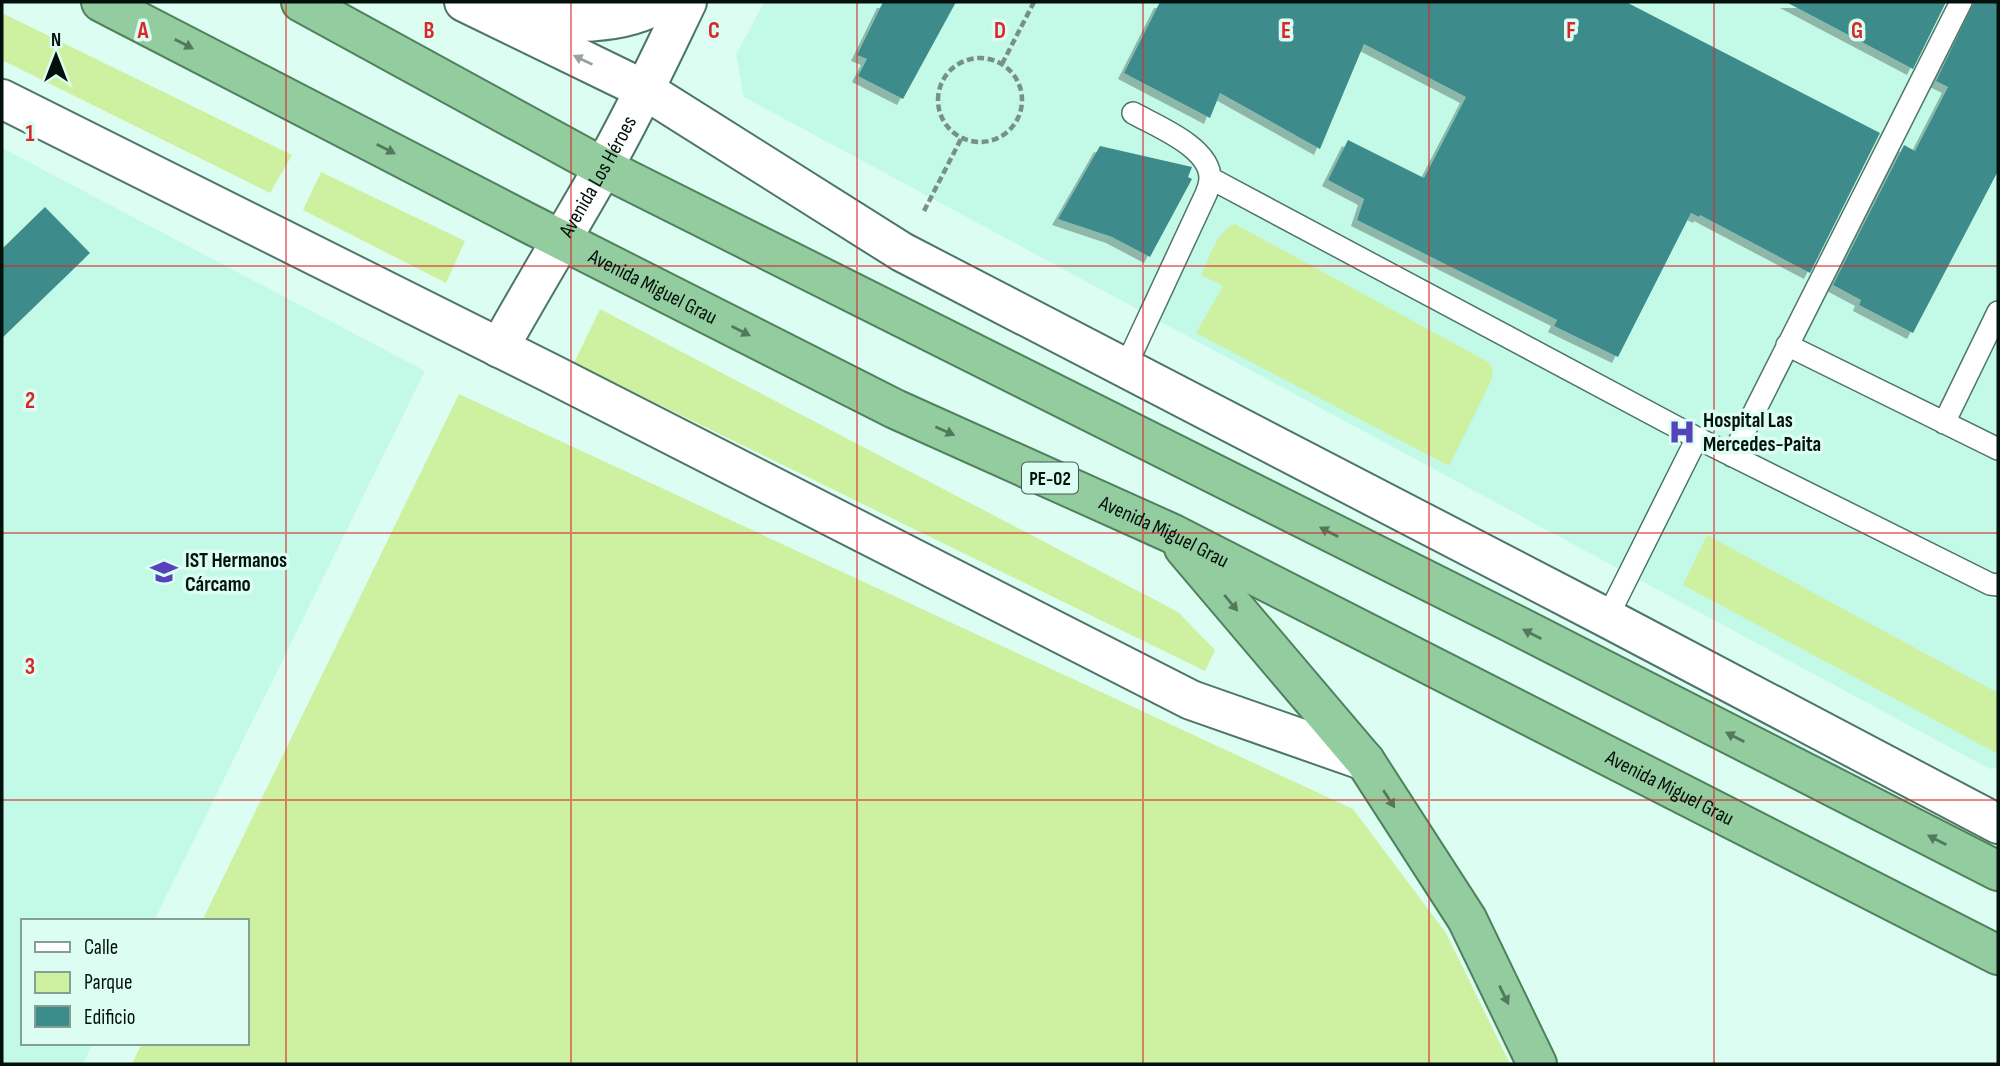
<svg xmlns="http://www.w3.org/2000/svg" width="2000" height="1066" viewBox="0 0 2000 1066" font-family="'Sofia Sans Condensed',sans-serif">
  <style>
    .built { fill: #c3f9e7 }
    .green { fill: #cdf0a1 }
    .building { fill: #3c8c8b; filter: url(#shadow) }
    .lines { fill: none; stroke-linecap: round; stroke-linejoin: round }
    .service-casing { stroke: #4e7569; stroke-width: 24 }
    .minor-casing { stroke: #4e7569; stroke-width: 42 }
    .trunk-casing { stroke: #4f825c; stroke-width: 42 }
    .path { stroke: #789088; stroke-width: 4.5; stroke-dasharray: 7 3.5; stroke-linecap: butt }
    .service { stroke: #fff; stroke-width: 21 }
    .minor { stroke: #fff; stroke-width: 38 }
    .trunk { stroke: #93cc9f; stroke-width: 38 }
    .oneway { fill: #52785d }
    .oneway2 { fill: #9aa09e }
    .grid { fill: none; stroke: #d62828; stroke-width: 2; stroke-opacity: 0.55 }
    .labels { text-anchor: middle; stroke-width: 7; stroke-linejoin: round; paint-order: stroke }
    .shield { fill: #dcfef2; stroke: #445851; stroke-width: 2 }
    .shield-label { font-size: 19px; font-weight: bold; fill: #03110c }
    .street-label { font-size: 21px; fill: #03110c; stroke: #dcfef2 }
    .poi-label { font-size: 21px; font-weight: bold; fill: #03110c; stroke: #dcfef2; text-anchor: start }
    .grid-label { font-size: 23px; text-anchor: middle; font-weight: bold; fill: #d62828; stroke: #dcfef2; stroke-width: 7; stroke-linejoin: round; paint-order: stroke }
  </style>
  <defs>
    <filter id="shadow"><feDropShadow dx="-6" dy="6" stdDeviation="0" flood-color="#0004"/></filter>
  </defs>
  <rect width="100%" height="100%" fill="#dcfef2"/>
  <!-- built -->
  <path class="built" d="M764 2H1998V767L1990 769 744 97 736 55Z
    M2 148 425 371 154 921H23V1043H93L83 1064H2Z"/>
  <!-- green -->
  <path class="green" d="M2 13 292 155 270 193 2 60Z
    M321 172 465 241 446 283 303 210Z
    M1235 224 1490 363 1493 373 1490 383 1449 466 1196 333 1223 286 1201 275C1209 259 1217 230 1235 224Z
    M600 309 1178 612 1215 650 1205 671 574 363Z
    M459 394 1353 809 1446 933 1510 1064H132L142 1043H247V921H202Z
    M1707 535 1998 693V754L1683 585Z"/>
  <!-- building -->
  <path class="building" d="M883 2H956L903 99 858 76 867 59 857 55Z
    M1160 2H1626L1880 133 1810 273 1700 215 1699 217 1691 213 1618 357 1554 326 1557 320 1357 220 1364 199 1328 180 1348 140 1424 178 1466 97 1364 44 1320 149 1220 93 1210 118 1124 73Z
    M1786 2H1946L1913 69Z
    M1974 2H1998V171L1913 333 1859 305 1861 300 1833 285 1904 145 1915 151 1948 87 1936 81Z
    M1100 146 1192 167 1188 177 1192 179 1150 257 1112 237 1058 219Z
    M45 207 90 253 2 338V249Z"/>
  <g class="lines">
    <defs>
      <path id="service" d="M1210 178 1697 438 1990 584 1998 585
        M1787 345 1998 449
        M1125 368 1206 194C1208 189 1210 183 1210 178 1210 147 1156 126 1133 113
        M1944 423 1998 312
        M1732 456 1961 2
        M1607 618 1697 438"/>
      <g id="minor">
        <path d="M464 2 645 90 902 252 1607 618 1998 824"/>
        <path d="M512 18C558 22 620 29 661 2"/>
        <path d="M2 99 552 374 1191 700 1365 761"/>
        <path id="s1" d="M499 348C533 287 569 228 603 168 634 114 660 58 687 2"/>
      </g>
      <g id="trunk">
        <path id="s2" d="M101 2 528 223 895 409 1171 533 1998 955"/>
        <path d="M301 2 604 168 1510 622 1998 871"/>
        <path d="M1184 548 1365 761 1467 919 1537 1064"/>
      </g>
    </defs>
    <!-- service casing -->
    <use href="#service" class="service-casing"/>
    <!-- minor casing -->
    <use href="#minor" class="minor-casing"/>
    <!-- trunk casing -->
    <use href="#trunk" class="trunk-casing"/>
    <!-- path -->
    <path class="path" d="M938 100a42 42 0 1 1 84 0a42 42 0 1 1-84 0Z
      M1002 64 1034 2
      M924 211 962 137"/>
    <!-- service -->
    <use href="#service" class="service"/>
    <!-- minor -->
    <use href="#minor" class="minor"/>
    <!-- trunk -->
    <use href="#trunk" class="trunk"/>
  </g>
  <!-- one-way arrows -->
  <defs><path id="oneway-solid" d="M-6-.8H1V-3.2L6.5 0L1 3.2V.8H-6Z" transform="scale(1.75)"/></defs>
  <g class="oneway">
    <use href="#oneway-solid" transform="translate(184 44) rotate(27)"/>
    <use href="#oneway-solid" transform="translate(386 149) rotate(27)"/>
    <use href="#oneway-solid" transform="translate(741 331) rotate(27)"/>
    <use href="#oneway-solid" transform="translate(945 431) rotate(24)"/>
    <use href="#oneway-solid" transform="translate(1329 532) rotate(-153)"/>
    <use href="#oneway-solid" transform="translate(1231 603) rotate(50)"/>
    <use href="#oneway-solid" transform="translate(1532 634) rotate(-153)"/>
    <use href="#oneway-solid" transform="translate(1735 737) rotate(-153)"/>
    <use href="#oneway-solid" transform="translate(1389 799) rotate(57)"/>
    <use href="#oneway-solid" transform="translate(1937 840) rotate(-153)"/>
    <use href="#oneway-solid" transform="translate(1504 995) rotate(64)"/>
  </g>
  <use class="oneway2" href="#oneway-solid" transform="translate(583 60) rotate(-154)"/>
  <!-- grid -->
  <path class="grid" d="M286 2V1064M571 2V1064M857 2V1064M1143 2V1064M1429 2V1064M1714 2V1064M2 266H1998M2 533H1998M2 800H1998"/>
  <!-- icons -->
  <defs>
    <symbol id="hospital-bare" viewBox="-9 -9 18 18"><path d="M-5-5h3v3.5h4V-5h3V5h-3V1.5h-4V5h-3Z" fill="#5443ba" stroke="#dcfef2" stroke-width="2.5" paint-order="stroke"/></symbol>
    <symbol id="university-bare" viewBox="-9 -9 18 18"><path d="M0-5L7-2L0 1L-7-2ZM-4 1L0 2.5L4 1V4Q0 6-4 4Z" fill="#5443ba" stroke="#dcfef2" stroke-width="2.5" paint-order="stroke"/></symbol>
  </defs>
  <g fill-rule="evenodd">
    <use href="#hospital-bare" x="1663" y="413" width="38" height="38"/>
    <use href="#university-bare" x="145" y="553" width="38" height="38"/>
  </g>
  <g class="labels">
    <!-- shield labels -->
    <rect class="shield" x="1022" y="462.5" width="56" height="31" rx="5"/>
    <g class="shield-label">
      <text x="1050" y="485">PE-02</text>
    </g>
    <!-- street labels -->
    <g class="street-label">
      <text dy="7" stroke="none"><textPath href="#s1" startOffset="198">Avenida Los Héroes</textPath></text>
      <text dy="7" stroke="none"><textPath href="#s2" startOffset="621">Avenida Miguel Grau</textPath></text>
      <text dy="7" stroke="none"><textPath href="#s2" startOffset="1188">Avenida Miguel Grau</textPath></text>
      <text dy="7" stroke="none"><textPath href="#s2" startOffset="1755">Avenida Miguel Grau</textPath></text>
    </g>
    <!-- poi labels -->
    <g class="poi-label">
      <text x="1703" y="427">Hospital Las<tspan x="1703" dy="24">Mercedes-Paita</tspan></text>
      <text x="185" y="567">IST Hermanos<tspan x="185" dy="24">Cárcamo</tspan></text>
    </g>
  </g>
  <g class="grid-label">
    <text x="143" y="38">A</text>
    <text x="429" y="38">B</text>
    <text x="714" y="38">C</text>
    <text x="1000" y="38">D</text>
    <text x="1286" y="38">E</text>
    <text x="1571" y="38">F</text>
    <text x="1857" y="38">G</text>
    <text x="30" y="141">1</text>
    <text x="30" y="408">2</text>
    <text x="30" y="674">3</text>
  </g>
  <!-- border -->
  <rect width="2000" height="1066" fill="none" stroke="#03110c" stroke-width="7"/>
  <!-- legend -->
  <rect x="21" y="919" width="228" height="126" fill="#dcfef2" stroke="#859f96" stroke-width="2"/>
  <rect x="35" y="942" width="35" height="10" fill="#ffffff" stroke="#859f96" stroke-width="2"/>
  <text x="84" y="954" font-size="21" fill="#03110c">Calle</text>
  <rect x="35" y="972" width="35" height="21" fill="#cdf0a1" stroke="#859f96" stroke-width="2"/>
  <text x="84" y="989" font-size="21" fill="#03110c">Parque</text>
  <rect x="35" y="1006" width="35" height="21" fill="#3c8c8b" stroke="#859f96" stroke-width="2"/>
  <text x="84" y="1024" font-size="21" fill="#03110c">Edificio</text>
  <!-- north arrow -->
  <g transform="translate(56 56)" stroke="#dcfef2" stroke-width="5" paint-order="stroke">
  <path d="M0-5L12 26L0 18L-12 26Z" fill="#03110c"/>
  <text y="-10" font-size="19" font-weight="bold" text-anchor="middle" fill="#03110c">N</text>
  </g>
</svg>
